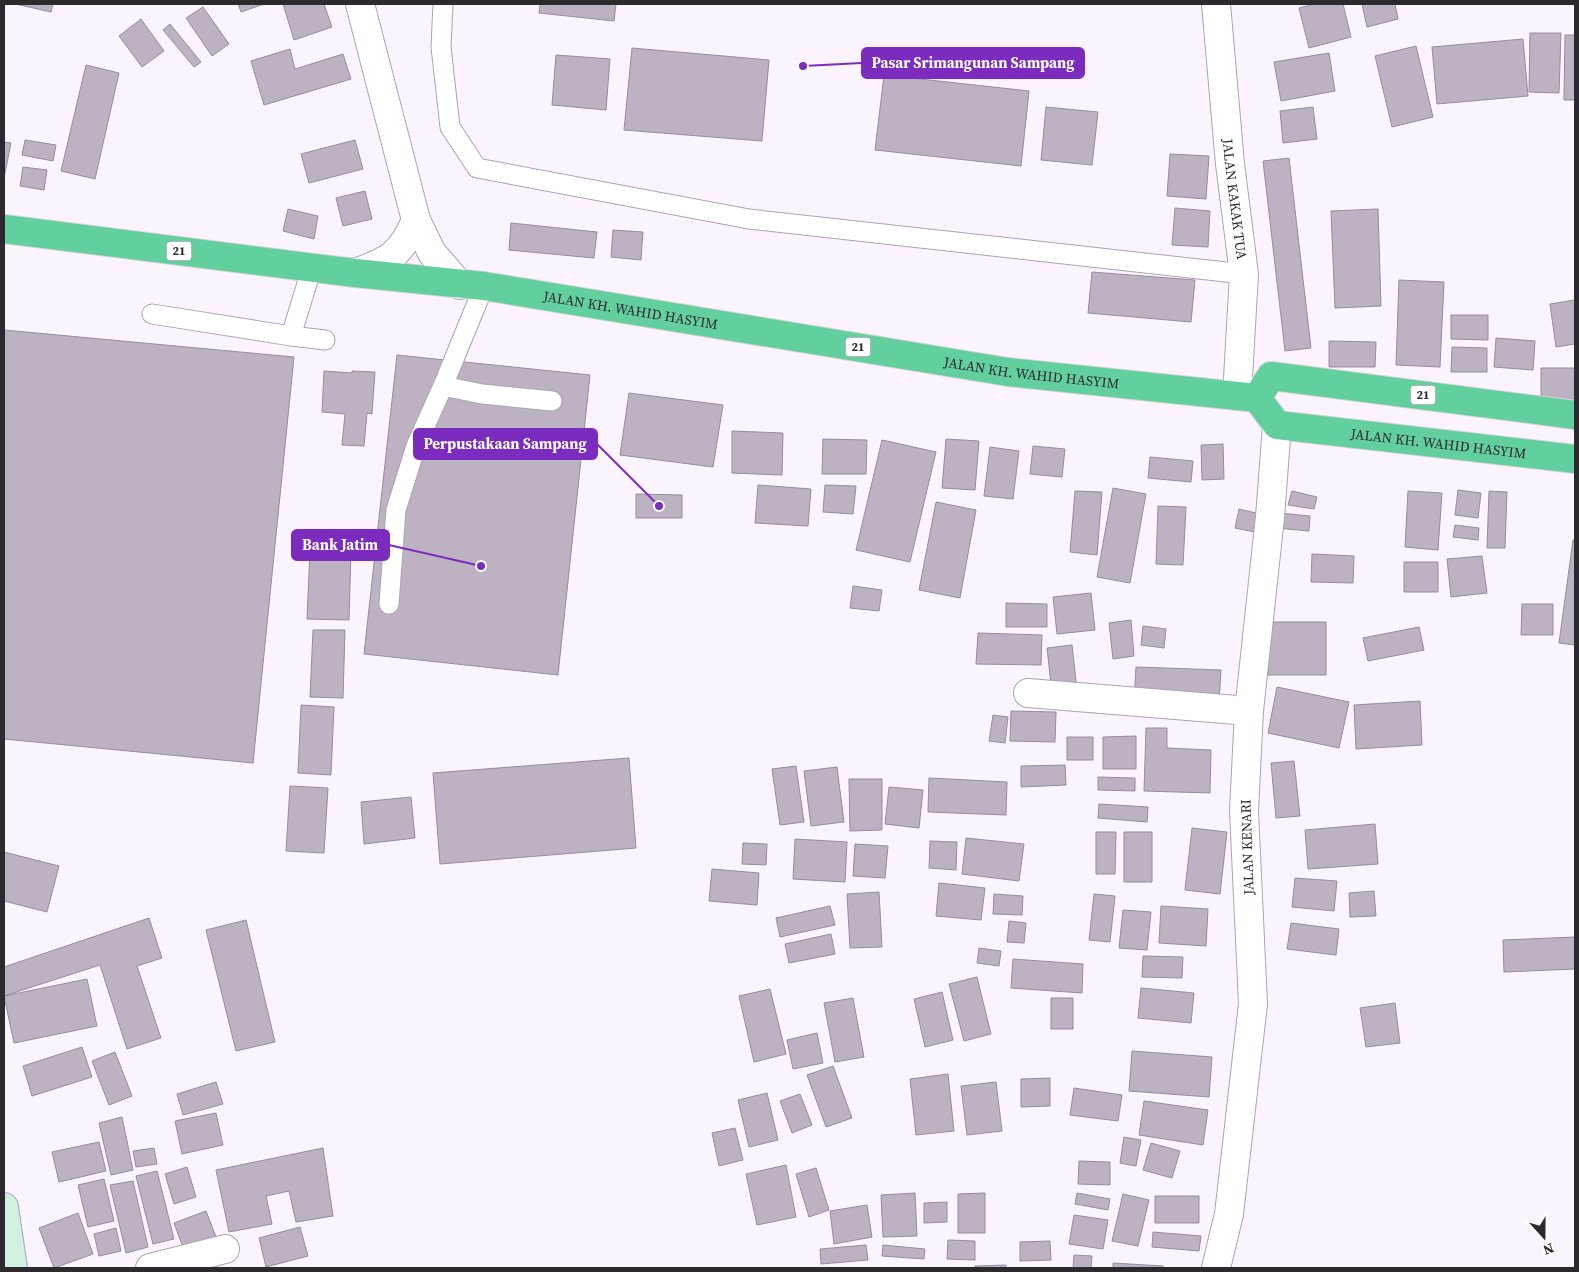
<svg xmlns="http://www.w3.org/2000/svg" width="1579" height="1272" viewBox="0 0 1579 1272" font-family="'Source Serif 4',serif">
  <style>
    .building { fill: #bcb2c1; stroke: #968c9a }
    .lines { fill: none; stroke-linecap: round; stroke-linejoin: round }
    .lane-casing { stroke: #ada3b2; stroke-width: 21 }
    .street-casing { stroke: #ada3b2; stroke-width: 30 }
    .secondary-casing { stroke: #ada3b2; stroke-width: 30 }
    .highway-casing { stroke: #d5d4d5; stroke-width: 30 }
    .lane { stroke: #fff; stroke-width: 19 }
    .street { stroke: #fff; stroke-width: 28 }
    .secondary { stroke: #d0f1e2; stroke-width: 28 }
    .highway { stroke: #62cf9f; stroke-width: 28 }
    .labels { text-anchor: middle; stroke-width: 4; stroke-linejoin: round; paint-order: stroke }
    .shield { fill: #fff; stroke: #6c696d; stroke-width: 1 }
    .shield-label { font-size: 12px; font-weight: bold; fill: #2d292f }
    .street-label { font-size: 14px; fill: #2d292f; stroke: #fff }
    .leader { fill: none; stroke: #7b2cbf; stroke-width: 2 }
    .callout-dot { fill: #7b2cbf; stroke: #fff; stroke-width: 2 }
    .callout { fill: #7b2cbf; stroke: #7b2cbf; stroke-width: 2 }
    .callout-label { font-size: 15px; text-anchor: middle; font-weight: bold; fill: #fff }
  </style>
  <rect width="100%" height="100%" fill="#fbf4fe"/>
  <!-- building -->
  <path class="building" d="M15 4H53L51 12Z
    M238 4H264L241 12Z
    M283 4H324L332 27 294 40Z
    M540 4H616L614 21 539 13Z
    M1314 4H1343L1351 37 1309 48 1299 8Z
    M1362 4H1395L1398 19 1367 27Z
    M203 7 229 44 212 56 186 18Z
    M141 19 164 51 142 67 119 36Z
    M170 24 201 62 194 67 163 30Z
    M1530 33H1561L1559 93 1529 92Z
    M1565 35H1575V100H1564Z
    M1523 39 1528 96 1437 104 1432 47Z
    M1416 46 1433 117 1392 127 1375 56Z
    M632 48 769 60 762 141 624 130Z
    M290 49 295 69 343 54 351 79 264 105 251 61Z
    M1329 53 1335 91 1281 101 1274 62Z
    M556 55 610 59 606 110 552 105Z
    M86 65 119 73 95 179 61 171Z
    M884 75 1029 91 1021 166 875 150Z
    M1046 107 1098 112 1092 165 1041 160Z
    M1313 107 1317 139 1283 143 1280 111Z
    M25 140 56 145 53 161 22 155Z
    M355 140 363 169 309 183 301 154Z
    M4 142 11 143 4 178Z
    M1170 154 1209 156 1206 199 1167 196Z
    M1289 158 1311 348 1285 351 1263 161Z
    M23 167 47 170 44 190 20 186Z
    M365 191 372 219 343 226 336 198Z
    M1175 208 1210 211 1208 247 1172 245Z
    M288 209 318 216 314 239 283 231Z
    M1378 209 1381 306 1335 308 1331 211Z
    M511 223 597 232 594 258 509 250Z
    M613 230 643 232 641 260 611 257Z
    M1092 272 1195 280 1191 322 1088 313Z
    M1399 280 1444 282 1440 367 1396 365Z
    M1575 300V344L1556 347 1550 304Z
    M1451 315H1488V340L1451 339Z
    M4 330 294 357 253 763 4 739Z
    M1496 338 1535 341 1533 370 1494 367Z
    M1329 341 1376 342 1375 367H1329Z
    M1452 347 1487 348V372H1451Z
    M397 355 590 375 558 675 364 654Z
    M1541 368H1575V402H1541Z
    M324 371 352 373V371L375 372 372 414 367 413 364 446 342 445 345 414 322 412Z
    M629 393 723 405 713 467 620 455Z
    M732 431 783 433 782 475 732 473Z
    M823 439 867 440 866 474H822Z
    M946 439 979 441 975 490 942 488Z
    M882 440 936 452 910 562 856 550Z
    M1223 444 1224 479 1202 480 1201 445Z
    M1033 446 1065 449 1062 477 1030 474Z
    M990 447 1019 451 1013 499 984 496Z
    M1150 457 1193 461 1191 482 1148 478Z
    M758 485 811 489 808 526 755 523Z
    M825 485 856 486 853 514 823 512Z
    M1113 488 1146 494 1130 583 1097 577Z
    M1458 490 1481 493 1478 518 1455 515Z
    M1075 491 1102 492 1097 555 1070 552Z
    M1292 491 1317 497 1314 509 1288 505Z
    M1408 491 1442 493 1438 550 1405 547Z
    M1489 491 1507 492 1505 548H1487Z
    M636 494 682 495V518H636Z
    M936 502 976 510 960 598 919 590Z
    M1158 506 1186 507 1183 565 1156 564Z
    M1239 509 1264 515 1260 533 1235 528Z
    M1279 513 1310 516 1309 531 1277 528Z
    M1455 525 1479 528 1478 540 1453 537Z
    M1573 540H1575V645L1559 643Z
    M310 550 351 551 349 620 307 619Z
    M1312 554 1354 556 1353 583 1311 582Z
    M1482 556 1487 593 1451 597 1447 559Z
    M1404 562H1438V592H1404Z
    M853 586 882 590 879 611 850 608Z
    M1091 593 1095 630 1057 634 1053 597Z
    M1006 603 1047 604V627H1006Z
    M1522 604H1553V635H1521Z
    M1131 620 1134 656 1113 659 1109 623Z
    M1268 622H1326V675H1268Z
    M1143 626 1166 629 1164 648 1141 645Z
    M1419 627 1424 650 1368 661 1363 638Z
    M313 630H345L343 698 310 697Z
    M978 633 1042 635 1041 665 976 664Z
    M1072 645 1077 690 1052 693 1047 648Z
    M1136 667 1221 670 1219 703 1134 700Z
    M1277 687 1349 702 1339 748 1268 733Z
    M1420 701 1422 745 1356 749 1354 705Z
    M301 705 334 707 331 775 298 773Z
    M1011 711 1056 712 1055 742 1010 741Z
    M993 715 1008 717 1005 743 989 741Z
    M1146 728H1167V748L1211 750 1210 793 1144 791Z
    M1136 736V769H1103V737Z
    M1067 737H1093V760H1067Z
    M629 758 636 848 440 864 433 773Z
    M1294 761 1300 816 1276 818 1271 763Z
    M1065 765 1066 785 1021 787V766Z
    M796 766 804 822 780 825 772 769Z
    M837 767 844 822 811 826 804 771Z
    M1098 777 1135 778V791L1098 790Z
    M929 778 1007 782 1006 815 928 812Z
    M849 779H882V830L850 831Z
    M290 786 328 788 324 853 286 851Z
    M889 787 923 790 919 828 885 824Z
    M411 797 415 838 364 844 361 802Z
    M1099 804 1148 807 1147 822 1098 818Z
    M1375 824 1378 864 1308 869 1305 830Z
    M1192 828 1227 832 1220 894 1185 890Z
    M1096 832H1116L1115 874H1096Z
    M1124 832H1152V882H1124Z
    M966 838 1024 844 1019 881 962 874Z
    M795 839 847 842 845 882 793 879Z
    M930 841 957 842 956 870 929 868Z
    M743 843 767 844 766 865 742 864Z
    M855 844 888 846 885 878 853 876Z
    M4 852 59 866 47 912 4 901Z
    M712 869 759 873 757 905 709 901Z
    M1295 878 1337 881 1334 911 1292 907Z
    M939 883 985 888 981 920 936 916Z
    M1374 891 1376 916 1350 917 1349 893Z
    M879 892 882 947 850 948 847 894Z
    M994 894 1023 896 1022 915 993 914Z
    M1094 894 1115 896 1110 942 1089 940Z
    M830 906 835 925 780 937 776 918Z
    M1161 906 1208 909 1206 946 1159 943Z
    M1123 910 1151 912 1147 950 1119 948Z
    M149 918 162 958 137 966 161 1038 127 1049 100 965 4 996V967Z
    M246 920 275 1042 236 1051 206 930Z
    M1009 921 1026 923 1024 943 1007 942Z
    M1291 923 1339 929 1336 955 1287 949Z
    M831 934 835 954 789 963 785 944Z
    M1575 937V969L1504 972 1503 940Z
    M979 948 1001 951 999 966 977 963Z
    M1143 956 1183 957 1182 978 1142 977Z
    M1013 959 1083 964 1082 993 1011 988Z
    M977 977 991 1034 964 1041 949 984Z
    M87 979 97 1026 14 1043 4 996Z
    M1141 988 1194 993 1191 1023 1138 1018Z
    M770 989 786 1054 754 1062 739 996Z
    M942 992 953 1040 925 1047 914 999Z
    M853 998 864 1057 835 1062 824 1003Z
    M1051 998H1073V1029H1051Z
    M1395 1003 1400 1043 1366 1047 1360 1008Z
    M817 1033 823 1063 793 1069 787 1040Z
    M82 1047 92 1077 32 1096 23 1066Z
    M1132 1051 1212 1057 1209 1097 1129 1091Z
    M115 1052 132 1096 109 1105 92 1061Z
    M833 1066 852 1118 826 1127 807 1075Z
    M948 1074 954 1131 916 1135 910 1079Z
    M1050 1078V1106L1021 1107V1079Z
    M216 1082 223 1104 183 1115 177 1094Z
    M996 1082 1002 1131 967 1135 961 1086Z
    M1074 1088 1122 1095 1118 1121 1070 1115Z
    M767 1093 778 1140 749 1147 738 1100Z
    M800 1094 812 1125 792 1133 780 1101Z
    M1144 1101 1208 1110 1203 1145 1139 1135Z
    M216 1113 223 1145 182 1154 175 1121Z
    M122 1117 133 1170 111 1175 99 1123Z
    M735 1128 743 1160 719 1166 712 1133Z
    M1124 1137 1141 1140 1136 1166 1120 1163Z
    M99 1142 106 1171 59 1182 52 1152Z
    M1151 1143 1180 1151 1172 1178 1143 1170Z
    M154 1148 157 1164 136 1167 133 1151Z
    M323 1148 333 1216 296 1222 289 1191 266 1196 272 1224 229 1232 216 1170Z
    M1079 1161 1110 1162V1185L1078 1184Z
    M786 1165 796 1217 757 1225 746 1174Z
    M187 1167 196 1197 174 1204 165 1174Z
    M816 1168 829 1210 809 1217 796 1174Z
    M157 1171 174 1239 153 1244 136 1176Z
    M104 1179 114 1221 88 1227 78 1185Z
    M133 1181 148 1247 126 1253 110 1185Z
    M915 1193 917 1236 883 1237 881 1195Z
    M985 1193V1233H958V1194Z
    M1077 1193 1110 1199 1108 1210 1075 1204Z
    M1123 1194 1149 1200 1138 1246 1112 1241Z
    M1155 1196H1199V1223H1155Z
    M947 1202V1222L924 1223V1203Z
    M867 1205 872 1237 834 1244 830 1211Z
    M206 1211 216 1237 184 1250 174 1223Z
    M78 1213 93 1254 54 1268 39 1228Z
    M1074 1215 1108 1220 1103 1249 1069 1244Z
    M300 1227 308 1256 266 1267 259 1238Z
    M116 1228 121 1251 99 1256 94 1234Z
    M1153 1232 1201 1236 1199 1251 1152 1247Z
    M948 1240 975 1241V1260L947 1259Z
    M1050 1241 1051 1260 1020 1261V1242Z
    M866 1245 868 1260 821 1264 820 1249Z
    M883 1245 925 1249 924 1259 882 1256Z
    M1074 1255 1092 1256 1091 1268H1073Z
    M1113 1263 1163 1266V1268H1113Z
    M1006 1265V1268H975V1266Z"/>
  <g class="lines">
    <defs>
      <path id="lane" d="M443 4 441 47 450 127 477 168 749 219 1244 274
        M484 286 443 386 482 394 552 401
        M152 314 291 336 312 267
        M291 336 325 340
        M389 604 396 510 416 446 443 386"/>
      <g id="street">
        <path d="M360 4 416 220 432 253 460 285"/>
        <path id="s1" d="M1216 4 1230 164 1244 274 1237 396"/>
        <path d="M355 273C389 261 401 255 416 220"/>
        <path d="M1028 693 1249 711"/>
        <path d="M150 1268 225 1249"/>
        <path d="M1216 1268 1229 1214 1253 1004 1244 811 1249 711 1270 517 1277 425"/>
      </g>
      <path id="secondary" d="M4 1207 13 1268"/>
      <g id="highway">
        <path id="s2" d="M4 229 355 273 484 286 1008 372 1257 398 1277 425 1575 459"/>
        <path d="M1257 398 1271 376 1575 415"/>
      </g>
    </defs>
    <!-- lane casing -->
    <use href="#lane" class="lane-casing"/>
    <!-- street casing -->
    <use href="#street" class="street-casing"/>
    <!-- secondary casing -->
    <use href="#secondary" class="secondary-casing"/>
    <!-- highway casing -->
    <use href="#highway" class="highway-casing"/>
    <!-- lane -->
    <use href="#lane" class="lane"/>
    <!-- street -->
    <use href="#street" class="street"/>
    <!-- secondary -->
    <use href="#secondary" class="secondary"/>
    <!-- highway -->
    <use href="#highway" class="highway"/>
  </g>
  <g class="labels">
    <!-- shield labels -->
    <g class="shield">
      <rect x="166.5" y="241.5" width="25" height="19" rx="4"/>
      <rect x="845.5" y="337.5" width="25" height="19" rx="4"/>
      <rect x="1410.5" y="385.5" width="25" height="19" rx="4"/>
    </g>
    <g class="shield-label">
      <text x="179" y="255">21</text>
      <text x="858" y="351">21</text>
      <text x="1423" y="399">21</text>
    </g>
    <!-- street labels -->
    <g class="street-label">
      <text dy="5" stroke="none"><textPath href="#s1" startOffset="196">JALAN KAKAK TUA</textPath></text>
      <text dy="5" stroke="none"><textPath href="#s2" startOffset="632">JALAN KH. WAHID HASYIM</textPath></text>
      <text dy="5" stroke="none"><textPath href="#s2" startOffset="1038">JALAN KH. WAHID HASYIM</textPath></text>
      <text dy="5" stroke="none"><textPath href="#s2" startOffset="1461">JALAN KH. WAHID HASYIM</textPath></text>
      <text transform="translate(1247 847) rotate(-92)" y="5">JALAN KENARI</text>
    </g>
  </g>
  <!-- callouts -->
  <path class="leader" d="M803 66L862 63M659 506L597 444M481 566L389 545"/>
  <g class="callout-dot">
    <circle cx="803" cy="66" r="5"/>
    <circle cx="659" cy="506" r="5"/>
    <circle cx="481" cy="566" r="5"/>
  </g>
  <g class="callout">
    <rect x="862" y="48" width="222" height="30" rx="5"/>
    <rect x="414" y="429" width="183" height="30" rx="5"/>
    <rect x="292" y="530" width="97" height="30" rx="5"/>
  </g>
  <g class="callout-label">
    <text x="973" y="68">Pasar Srimangunan Sampang</text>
    <text x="505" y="449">Perpustakaan Sampang</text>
    <text x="340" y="550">Bank Jatim</text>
  </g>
  <!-- border -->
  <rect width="1579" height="1272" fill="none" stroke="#2d292f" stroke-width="10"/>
  <!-- north arrow -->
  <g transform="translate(1544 1237) rotate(159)" stroke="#ffffff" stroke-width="4" paint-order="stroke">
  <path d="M0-4L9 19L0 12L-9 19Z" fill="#2d292f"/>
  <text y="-8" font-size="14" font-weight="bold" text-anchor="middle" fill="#2d292f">N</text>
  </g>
</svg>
